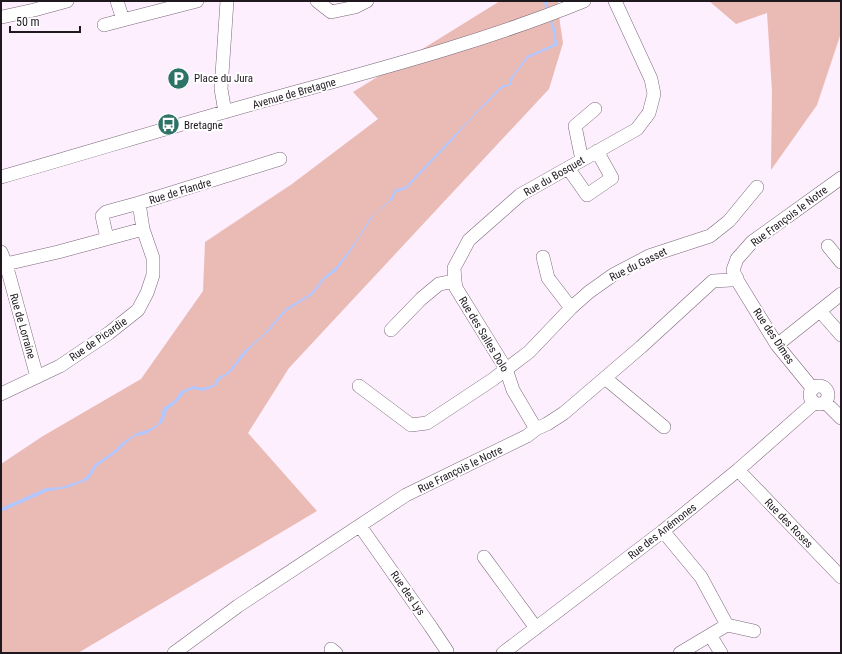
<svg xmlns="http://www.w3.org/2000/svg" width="842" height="654" viewBox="0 0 842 654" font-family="'Roboto Condensed',sans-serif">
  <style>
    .green { fill: #eabab5 }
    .water { fill: #b1c7ff }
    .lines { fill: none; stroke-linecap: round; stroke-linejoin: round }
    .stream { stroke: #b1c7ff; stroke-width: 3 }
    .minor-casing { stroke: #786878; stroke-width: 14 }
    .minor { stroke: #fff; stroke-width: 13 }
    .labels { text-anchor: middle; stroke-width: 4; stroke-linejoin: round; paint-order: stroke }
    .poi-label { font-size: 11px; fill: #1f181f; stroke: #fff; text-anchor: start }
    .street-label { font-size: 11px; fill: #1f181f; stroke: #fff }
  </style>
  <rect width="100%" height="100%" fill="#feeffe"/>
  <!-- green -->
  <path class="green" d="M500 1H558L560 23 563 43 549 89 289 368 248 433 317 511 78 653H1V464L43 436 141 379 203 291 205 242 292 184 378 119 353 92Z
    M709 1H841V33L817 105 771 170 772 91 767 13 736 24Z"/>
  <!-- water -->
  <path class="water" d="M553 35H555L558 45 528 58 513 77 511 85 502 88 469 121 449 144 406 189 396 192 393 199 373 216 355 245 336 271 325 279 312 295 286 311 268 332 251 347 230 373 219 380 217 385 209 389 202 391 194 389 185 392 178 401 167 410 163 422 158 426 146 434 135 436 126 443 117 452 97 466 88 480 85 481 67 488 48 491 1 512V508L46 488 62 487 82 480 87 476 95 464 114 451 123 442 137 433 147 430 157 425 160 420 163 408 175 400 181 391 194 386 202 388 214 385 216 379 228 372 244 351 264 334 285 309 310 294 324 277 336 267 357 240 370 218 389 201 394 191 396 189 405 187 501 86 509 84V80L527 56 554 44Z"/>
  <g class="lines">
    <!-- stream -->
    <path class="stream" d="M545 1 547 7
      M552 23 555 35"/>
    <defs>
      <path id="minor" d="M117 1 123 20 197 1
        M317 1 331 12 355 7 367 1
        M2 17 34 10 67 1
        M104 25 123 20
        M225 112 221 89 227 1
        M582 160 575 126 595 109
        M568 168 587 195 612 178 597 151
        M1 177C92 151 183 123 274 98 379 69 483 42 584 1
        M107 238 102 216 106 212 139 203 280 159
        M828 246 841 262
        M1 252 6 264 37 377
        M543 257 548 278 571 308
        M6 264 58 252 143 229
        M455 281 456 288 506 369 513 390 536 429
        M820 311 841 335
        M391 330 421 299 439 284 455 281 454 268 469 240 520 195 637 129 649 113 654 94 651 79 615 1
        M777 345 841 294
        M605 378 664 427
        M359 386 411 425 427 423 492 380 529 352 571 308 589 292 613 275 649 256 710 236 729 221 757 187
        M810 395a9 9 0 1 1 18 0a9 9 0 1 1-18 0Z
        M813 389 777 345 737 280 733 270 737 259 752 242 841 178
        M1 394 60 366 109 333 138 310 147 293 153 275V258L143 229 139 203
        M825 402 841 418
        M738 470 841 577
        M360 526 431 627 447 651
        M663 531 701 577 727 625 680 653
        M484 557 536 628
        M727 625 754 631
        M710 635 721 653
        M331 649 336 653
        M174 653 238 606 406 495 527 436 536 429 547 424 564 413 641 347 713 281 731 280 737 278
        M503 653 663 531 738 470 814 403"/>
    </defs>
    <!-- minor casing -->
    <use href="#minor" class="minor-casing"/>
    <!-- minor -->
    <use href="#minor" class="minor"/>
  </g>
  <!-- icons -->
  <defs>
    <symbol id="parking-disc" viewBox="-11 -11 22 22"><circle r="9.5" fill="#2d7367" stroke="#fff"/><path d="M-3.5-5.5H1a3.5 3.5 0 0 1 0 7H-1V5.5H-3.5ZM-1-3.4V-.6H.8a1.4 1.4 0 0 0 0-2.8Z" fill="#fff"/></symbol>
    <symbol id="bus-disc" viewBox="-11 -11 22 22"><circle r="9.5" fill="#2d7367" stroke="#fff"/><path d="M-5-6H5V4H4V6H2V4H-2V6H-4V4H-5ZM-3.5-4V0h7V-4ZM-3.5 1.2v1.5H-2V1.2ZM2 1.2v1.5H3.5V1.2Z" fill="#fff"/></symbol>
  </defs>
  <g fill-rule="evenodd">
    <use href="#parking-disc" x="166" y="66" width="25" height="25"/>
    <use href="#bus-disc" x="156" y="112" width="25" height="25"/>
  </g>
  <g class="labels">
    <!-- poi labels -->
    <g class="poi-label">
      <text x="194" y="82">Place du Jura</text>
      <text x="184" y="129">Bretagne</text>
    </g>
    <!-- street labels -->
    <g class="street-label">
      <text transform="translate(294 93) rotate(-16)" y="4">Avenue de Bretagne</text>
      <text transform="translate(554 176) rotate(-30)" y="4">Rue du Bosquet</text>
      <text transform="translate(180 191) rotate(-17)" y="4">Rue de Flandre</text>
      <text transform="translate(789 216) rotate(-37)" y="4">Rue François le Notre</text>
      <text transform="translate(638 264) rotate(-26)" y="4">Rue du Gasset</text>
      <text transform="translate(23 326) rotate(74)" y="4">Rue de Lorraine</text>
      <text transform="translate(484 334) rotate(59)" y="4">Rue des Salles Dolo</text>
      <text transform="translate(774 336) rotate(56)" y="4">Rue des Dîmes</text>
      <text transform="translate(98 339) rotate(-35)" y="4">Rue de Picardie</text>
      <text transform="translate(460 469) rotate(-26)" y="4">Rue François le Notre</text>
      <text transform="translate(789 523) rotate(46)" y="4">Rue des Roses</text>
      <text transform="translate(662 531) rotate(-38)" y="4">Rue des Anémones</text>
      <text transform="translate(408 593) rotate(55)" y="4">Rue des Lys</text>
    </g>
  </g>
  <!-- border -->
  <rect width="842" height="654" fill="none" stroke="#1f181f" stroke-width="4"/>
  <!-- scale -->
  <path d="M10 26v6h70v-6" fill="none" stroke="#1f181f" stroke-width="2"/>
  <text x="16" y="26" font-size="12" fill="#1f181f" stroke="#ffffff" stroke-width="3" paint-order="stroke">50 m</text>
</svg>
